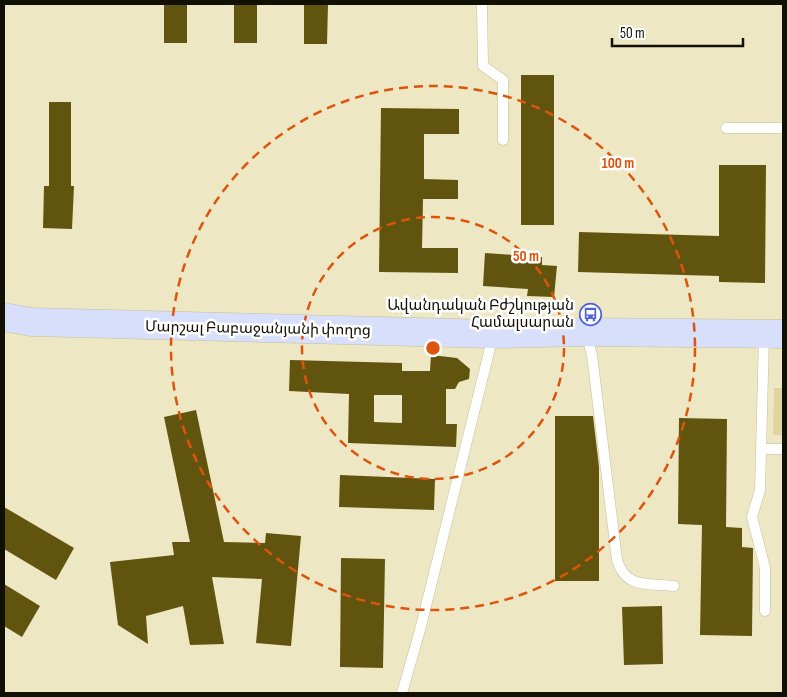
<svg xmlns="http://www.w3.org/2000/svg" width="787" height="697" viewBox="0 0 787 697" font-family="'Sofia Sans Condensed','Noto Sans Armenian',sans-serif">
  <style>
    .green { fill: #e0d5a1 }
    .building { fill: #61540f; fill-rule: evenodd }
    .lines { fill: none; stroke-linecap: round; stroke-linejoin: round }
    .lane-casing { stroke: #c5bf9c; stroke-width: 11 }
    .secondary-casing { stroke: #c5bf9c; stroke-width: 29 }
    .lane { stroke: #fff; stroke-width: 10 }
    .secondary { stroke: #d8dffa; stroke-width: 28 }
    .ring { fill: none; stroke: #dd550c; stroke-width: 2.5; stroke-dasharray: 9 6 }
    .labels { text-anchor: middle; stroke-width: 5; stroke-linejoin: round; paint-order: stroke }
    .poi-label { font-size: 15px; fill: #121004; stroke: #fff; text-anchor: end }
    .street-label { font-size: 15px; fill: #121004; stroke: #fff }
    .centre { fill: #dd550c; stroke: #fff; stroke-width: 2.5 }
    .ring-label { font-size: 15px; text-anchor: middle; font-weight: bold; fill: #dd550c; stroke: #fff; stroke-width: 5; stroke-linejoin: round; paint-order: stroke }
  </style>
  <rect width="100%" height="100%" fill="#eee7c3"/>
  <!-- green -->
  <path class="green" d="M774 388H783V435H773Z"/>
  <!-- building -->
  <path class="building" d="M164 4H187V43H164Z
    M234 4H257V43H234Z
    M304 4H328L327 44H304Z
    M521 75H554V225H521Z
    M49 102H71V186H74L72 229 43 228 44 186H49Z
    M381 108 459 109V134H424V179L458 180V199H423L422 248H458V273L379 272Z
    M719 165H766L765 283 719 282V276L578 272 579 232 719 236Z
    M485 253 542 257V265L557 266 554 297 527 296 528 289 483 286Z
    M431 355 457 358 470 369 469 379 459 382 455 389H446V424H457L456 447 348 443 349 394 289 391 290 360 402 363V371H430ZM374 395H402V423L374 422Z
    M196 410 224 542 265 543 266 533 301 536 291 646 256 643 262 579 212 577 224 644 190 645 183 606 146 616 148 644 118 625 110 562 174 555 172 542H190L164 417Z
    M555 416H593L599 467V581H555Z
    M679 418 727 419 726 527 742 528V547L753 548V550L752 636 700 635 702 525 678 524Z
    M340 475 435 479 434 510 339 507Z
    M4 507 74 548 56 580 4 549Z
    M341 558 385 559 383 668 340 667Z
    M4 584 40 606 22 637 4 626Z
    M662 606 663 664 624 665 622 607Z"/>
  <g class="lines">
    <defs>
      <path id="lane" d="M482 4 483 66 503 80V140
        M726 128H783
        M586 333 592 355 617 560C626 589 648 583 674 586
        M764 335 760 490 752 517 765 568V611
        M761 449H783
        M402 693 420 630 493 336"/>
      <path id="secondary" d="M4 317 32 322 493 334 586 332 783 334"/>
    </defs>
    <!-- lane casing -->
    <use href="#lane" class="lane-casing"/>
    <!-- secondary casing -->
    <use href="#secondary" class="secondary-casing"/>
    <!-- lane -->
    <use href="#lane" class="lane"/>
    <!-- secondary -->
    <use href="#secondary" class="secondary"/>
  </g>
  <!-- distance rings -->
  <g class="ring">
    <circle cx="433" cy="348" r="131"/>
    <circle cx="433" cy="348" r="262"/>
  </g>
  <!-- icons -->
  <defs>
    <symbol id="bus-ring" viewBox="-11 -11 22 22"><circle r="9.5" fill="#fff" stroke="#4f64d9" stroke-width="1.5"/><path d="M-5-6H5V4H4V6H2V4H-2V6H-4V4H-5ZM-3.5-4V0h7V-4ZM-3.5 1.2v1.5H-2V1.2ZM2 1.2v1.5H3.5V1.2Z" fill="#4f64d9"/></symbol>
  </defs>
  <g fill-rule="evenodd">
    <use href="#bus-ring" x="578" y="302" width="25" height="25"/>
  </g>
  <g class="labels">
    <!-- poi labels -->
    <g class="poi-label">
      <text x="574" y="310">Ավանդական Բժշկության<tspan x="574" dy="17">Համալսարան</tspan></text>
    </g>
    <!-- street labels -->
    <g class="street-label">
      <text transform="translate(258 328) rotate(1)" y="5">Մարշալ Բաբաջանյանի փողոց</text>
    </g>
  </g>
  <circle cx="433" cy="348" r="8" class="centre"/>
  <g class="ring-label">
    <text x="618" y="168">100 m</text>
    <text x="526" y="261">50 m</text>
  </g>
  <!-- border -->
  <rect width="787" height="697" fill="none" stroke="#121004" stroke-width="10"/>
  <!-- scale -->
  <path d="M612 38v8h131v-8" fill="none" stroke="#121004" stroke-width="2.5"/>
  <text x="620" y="38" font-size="15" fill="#121004" stroke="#ffffff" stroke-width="4" paint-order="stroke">50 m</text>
</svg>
